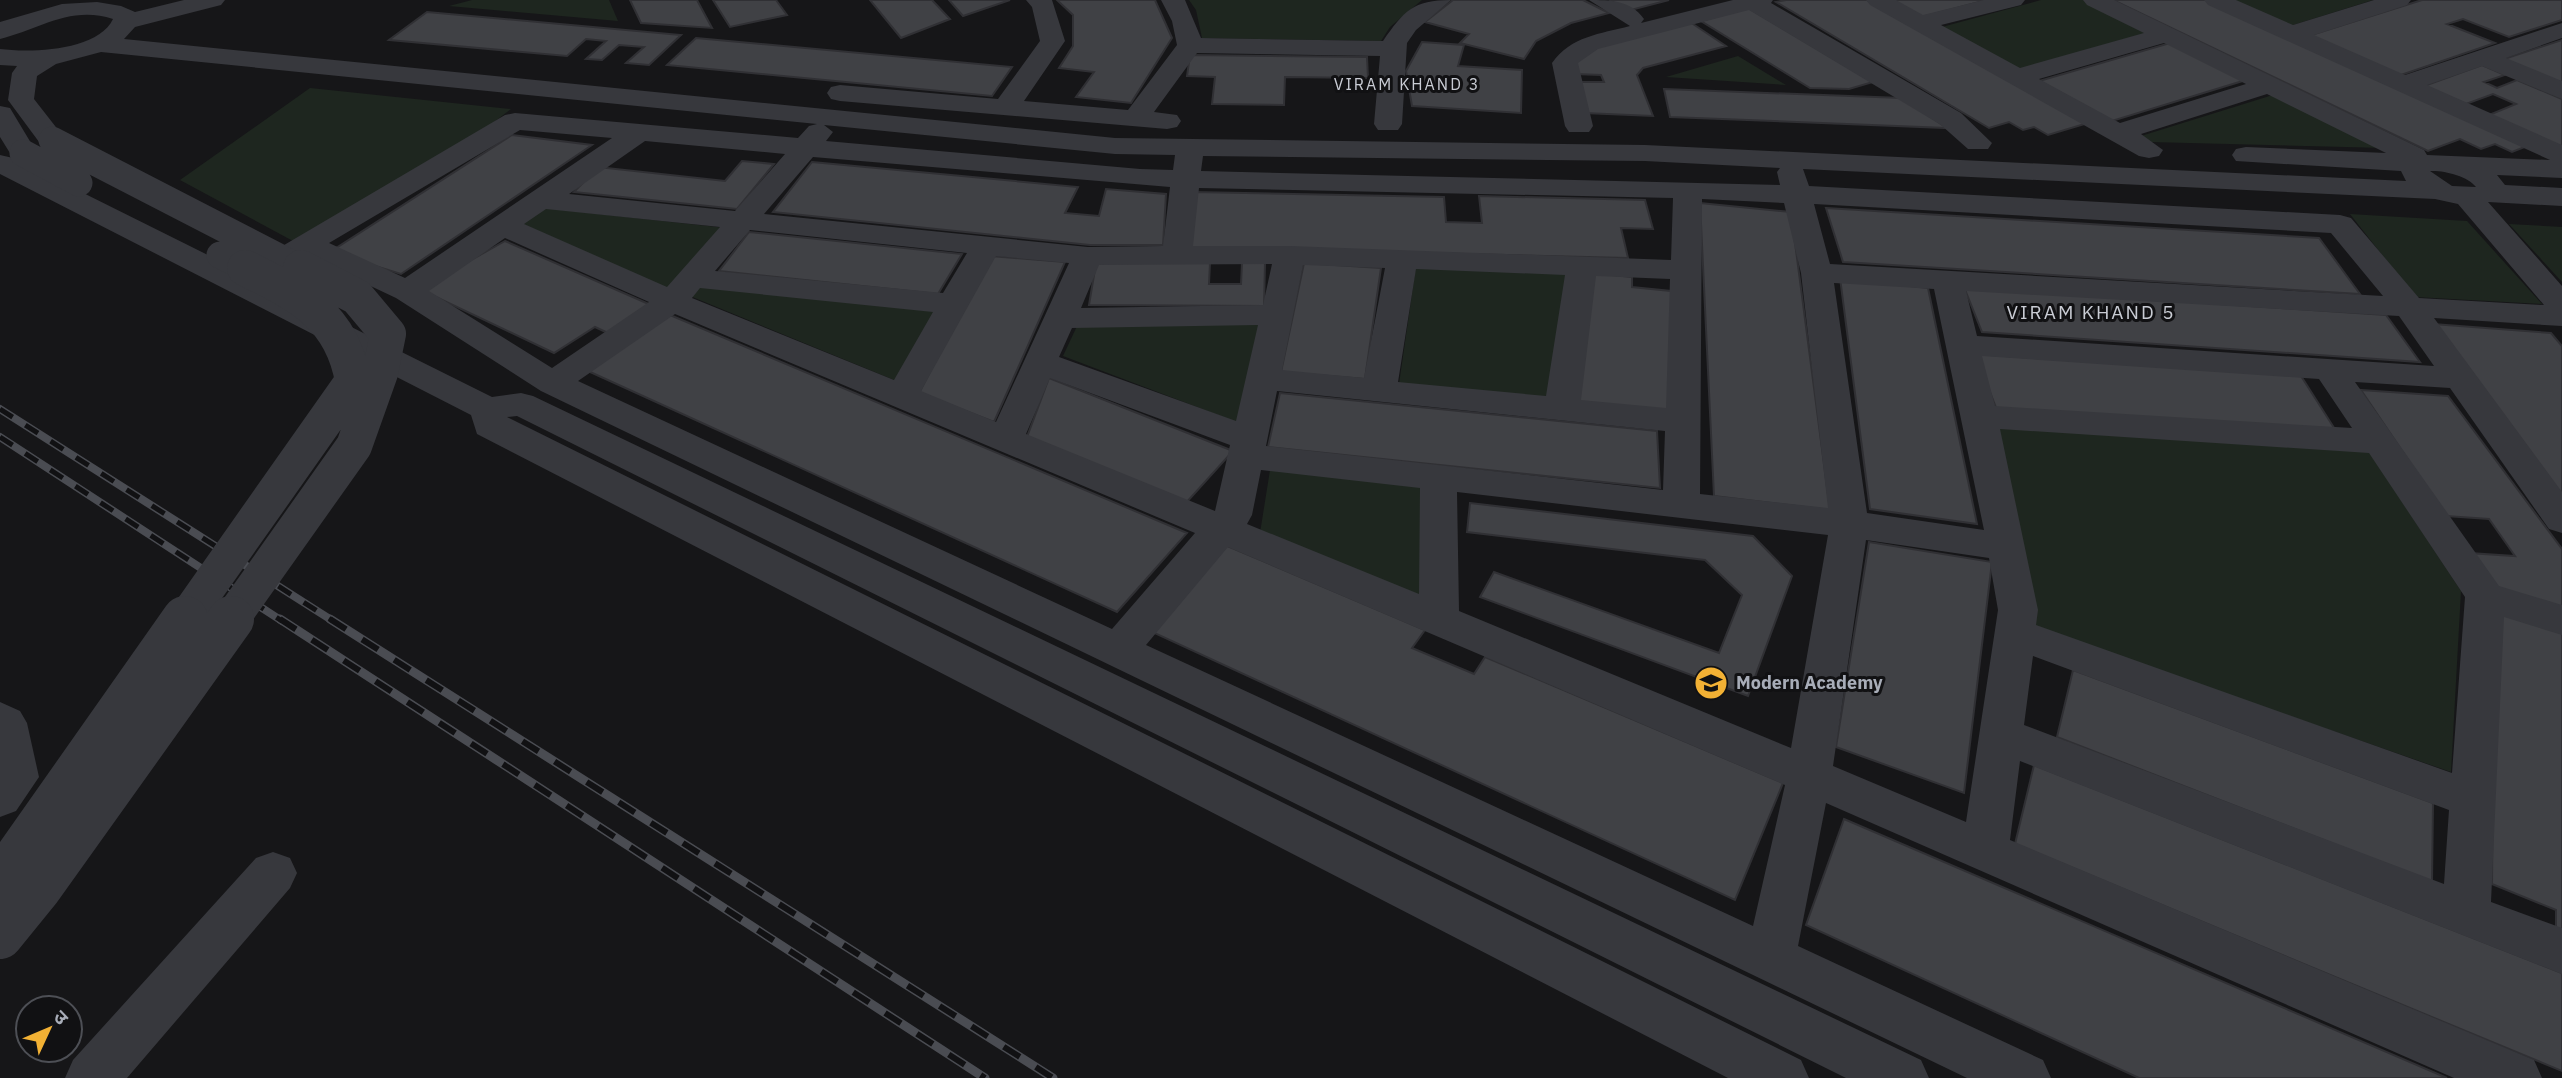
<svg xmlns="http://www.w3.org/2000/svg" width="2562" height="1078" viewBox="0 0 2562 1078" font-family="'IBM Plex Sans','Noto Sans Devanagari',sans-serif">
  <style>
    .green { fill: #1e261f }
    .building { fill: #404145; stroke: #303034; stroke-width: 2 }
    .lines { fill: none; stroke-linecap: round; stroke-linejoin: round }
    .minor { fill: #37383d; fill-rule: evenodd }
    .rail-far1-casing { stroke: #4a4c52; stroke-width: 8 }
    .rail-casing { stroke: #4a4c52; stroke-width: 9 }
    .rail-far1 { stroke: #111113; stroke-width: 5; stroke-dasharray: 15; stroke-linecap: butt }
    .rail { stroke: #111113; stroke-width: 6; stroke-dasharray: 19; stroke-linecap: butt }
    .minor-bridge-far2 { stroke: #37383d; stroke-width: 27 }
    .minor-bridge-far1 { stroke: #37383d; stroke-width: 36 }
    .minor-bridge { stroke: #37383d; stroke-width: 46 }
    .labels { text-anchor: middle; stroke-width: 6; stroke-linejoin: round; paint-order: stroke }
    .far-neighbourhood-label { font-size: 16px; letter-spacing: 2px; fill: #c9ccd4; stroke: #111113 }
    .poi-label { font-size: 18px; font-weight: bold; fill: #a8adb8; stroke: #111113; text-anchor: start }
    .neighbourhood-label { font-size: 19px; letter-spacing: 2px; fill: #c9ccd4; stroke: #111113 }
  </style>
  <rect width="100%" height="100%" fill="#161618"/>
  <!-- green -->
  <path class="green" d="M472 0H609L618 21 449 6Z
    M1189 0H1422L1390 27 1381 41 1202 38 1196 10Z
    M2041 0H2084L2150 32 2020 69 1942 27Z
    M2231 0H2373L2290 26Z
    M1738 56 1786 85 1666 77Z
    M310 88 511 109 489 126 293 241 180 180Z
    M2276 94 2385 148 2150 142 2141 136Z
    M535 207 726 228 669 289 516 221Z
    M2350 214 2467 221 2542 304 2415 297Z
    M2509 224 2562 227V282Z
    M1416 266 1567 272 1548 399 1399 384Z
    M697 286 938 312 899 382 690 296Z
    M1265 323 1239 423 1063 356 1078 324Z
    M1990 416 2365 446 2461 591 2451 772 2033 627Z
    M1270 470 1428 488 1420 595 1260 533Z"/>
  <!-- building -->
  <path class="building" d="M630 0H697L712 28 641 23Z
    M713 0H776L787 15 730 27Z
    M870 0H932L950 19 901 38Z
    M949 0H1010L963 16Z
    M1057 0H1155L1172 38 1131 103 1076 97 1094 72 1059 68 1073 46V15Z
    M1453 0H1583L1609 13 1571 23 1536 41 1524 59 1460 43 1469 34 1425 22Z
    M1610 0H1669L1627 11Z
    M1786 0H1867L2088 123 2048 135 2034 127 2023 130 2009 122 1989 128 1776 2Z
    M1885 0H1987L1918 18Z
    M2113 0H2210L2530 145 2512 152 2495 144 2481 149 2460 139 2428 151Z
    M2422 0H2562V20L2509 37 2463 19 2447 24 2495 43 2398 76 2308 36Z
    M1748 8 1873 82 1849 89 1810 88 1701 21Z
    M427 12 681 35 649 65 626 63 644 47 619 45 602 60 586 59 606 41 586 39 567 56 389 40Z
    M1690 22 1726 46 1643 68 1637 75 1653 116 1584 113 1576 82H1604L1601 75 1575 74 1574 64 1602 44Z
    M696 38 1012 67 992 96 667 65Z
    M2562 40V86L2501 60Z
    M1422 42 1464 45 1458 66 1522 70 1521 113 1412 106 1406 71Z
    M2170 43 2246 80 2112 121 2039 81Z
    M1190 55 1367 57 1368 78 1285 77 1284 105 1212 104 1215 77 1187 76Z
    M2482 65 2505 75 2484 82 2497 88 2517 80 2562 99V147L2489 115 2516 104 2493 94 2466 104 2424 86Z
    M1664 89 1902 98 1947 128 1670 117Z
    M512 135 592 145 401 274 330 252Z
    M742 161 774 164 737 209 574 192 598 167 725 181Z
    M812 162 1078 187 1065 213 1099 216 1106 189 1166 194 1163 245H1090L773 212Z
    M1192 192 1444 197 1446 222 1482 223 1479 196 1645 200 1653 229 1621 228 1628 258 1184 247Z
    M1700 203 1791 212 1830 510 1714 496Z
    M1826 208 2319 238 2360 294 1843 262Z
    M749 232 962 254 938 294 719 271Z
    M505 241 651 305 608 333 595 327 554 353 419 289Z
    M990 256 1065 262 994 422 919 393Z
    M1096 263H1210L1209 284H1241L1242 263H1265L1264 306 1089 305Z
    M1304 263 1381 268 1365 379 1281 372Z
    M1586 272 1632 277V287L1671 291V414L1577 402Z
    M1840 278 1928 288 1977 524 1870 509Z
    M1964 287 2386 315 2420 362 1982 332Z
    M670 315 1187 533 1117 612 588 371Z
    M2433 324 2551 333 2562 346V497Z
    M1975 354 2301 376 2338 434 1997 410Z
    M1049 378 1233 451 1185 504 1027 437Z
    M2361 390 2448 396 2562 549V609L2492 587 2468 553 2515 556 2489 519 2446 516Z
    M1280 393 1657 431 1660 488 1268 447Z
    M1470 503 1753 536 1792 576 1748 696 1480 597 1494 572 1719 653 1742 595 1705 560 1467 532Z
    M1869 542 1992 562 1964 793 1836 747Z
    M1225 545 1425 630 1412 648 1474 674 1485 657 1783 783 1735 900 1150 631Z
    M2494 605 2562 627V933L2556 930V910L2492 884Z
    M2073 670 2433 803 2432 882 2057 737Z
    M2034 765 2562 973V1071L2015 844Z
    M1844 819 2447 1078H2139L1806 925Z"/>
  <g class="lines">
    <!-- minor -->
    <path class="minor" d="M184 0H225L221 5 135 27 124 39 1115 138 1645 145 2406 181 2401 171 2236 161 2232 155 2236 149 2246 147 2386 153 2267 94 2141 134 2163 150 2159 156 2149 158 2139 156 1870 5 1866 0H1896L1923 15 1984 0H2025L2021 5 1941 25 2020 68 2144 33 2087 5 2083 0H2114L2424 150 2427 155 2550 160 2208 5 2204 0H2236L2293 25 2374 0H2411L2407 5 2314 35 2405 75 2562 23V38L2506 58 2562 81V99L2482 66 2427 85 2562 145V178L2497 175 2505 185 2562 188V206L2488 202 2562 286V326L2434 318 2562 492V533L2549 529 2450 388 2355 382 2499 586 2562 605V635L2504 617 2491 902 2562 928V974L2020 761 2010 840 2534 1060 2542 1078H2454L1826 803 1798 946 2043 1060 2051 1078H1967L541 391 396 298 307 256 263 283 492 397 521 393 533 396 1921 1060 1929 1078H1846L517 416 507 417 1801 1060 1809 1078H1728L477 434 471 415 0 174V155L13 158 0 137V106L10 108 37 153 33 159H15L240 271 505 115 515 113 798 138 809 126 817 124 101 52 56 64 37 76 34 99 66 140 62 146H42L8 100 12 73 17 66 0 65V49C31 53 98 51 113 19 70 5 38 30 0 39V22L62 4 97 2 121 6 135 12ZM2164 43 2246 84 2120 123 2039 79ZM824 125 1115 154 1175 155 1173 170 1140 169 826 141 833 132ZM520 130 612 138 405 278 329 243ZM645 141 785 154 735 211 569 194ZM1203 156 1645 161 1780 168 1777 172 1780 185 1201 171ZM813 157 1170 187 1163 246 1088 247 764 214ZM1803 169 2435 199 2458 204 2544 305 2419 298 2351 218 2340 215 1809 186ZM2430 171C2443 170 2468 176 2476 187L2452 186ZM1199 188 1673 198 1671 260 1290 246H1193ZM1702 199 1784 203 1801 273 1828 508 1700 494ZM1814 204 2331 233 2383 296 1830 264ZM546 209 720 227 667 287 524 224ZM750 230 967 253 943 293 715 271ZM505 238 649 302 552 368 429 291ZM996 256 1069 263 996 422 921 391ZM1272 264 1263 305 1081 308 1099 265ZM1303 265 1385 268 1364 378 1282 370ZM1416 269 1565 275 1546 396 1398 382ZM1596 276 1670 279 1666 408 1581 400ZM1834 283 1934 289 1984 530 1867 513ZM700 288 933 312 894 380 692 298ZM1966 291 2399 316 2434 366 1977 336ZM675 314 1195 533 1112 629 578 381ZM1258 325 1236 421 1059 357 1072 328ZM1982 356 2319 379 2352 428 1995 406ZM1050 378 1230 445 1215 511 1026 434ZM1277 391 1665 431 1663 490 1266 446ZM2000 429 2369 453 2465 597 2452 773 2036 625 2038 610ZM1261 470 1420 488 1419 594 1247 524 1252 515ZM1457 492 1828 535 1791 748 1459 611ZM1866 540 1989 558 1998 610 1966 822 1833 766ZM1228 547 1785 785 1753 926 1146 645ZM2033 656 2449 810 2444 884 2024 725Z
      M1026 0H1052L1065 41 1024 101 1128 110 1177 45 1172 21 1161 0H1185L1201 38 1383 41C1404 11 1413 0 1451 0L1416 30 1407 43 1402 124 1398 130H1378L1374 124 1380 56 1197 53 1154 112 1177 115 1181 121 1177 127 1167 129 840 101 831 99 827 93 831 87 840 85 998 99 1040 41 1032 7Z
      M1589 0C1610 0 1631 0 1644 19L1641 23 1733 0H1773L1771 3 1961 113 1992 143 1988 149H1968L1941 125 1749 10 1598 49 1578 63 1593 126 1589 132H1569L1565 126 1552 63C1571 36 1600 34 1630 26Z
      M0 702 20 711 27 723 39 777 16 811 0 817Z
      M273 852 290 858 297 873 290 888 127 1078H65L73 1060 256 858Z"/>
    <defs>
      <path id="rail-far1" d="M0 409 333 621
        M0 437 282 621"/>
      <path id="rail" d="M280 619 985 1078
        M330 619 1053 1078"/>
    </defs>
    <!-- rail-far1 casing -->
    <use href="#rail-far1" class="rail-far1-casing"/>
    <!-- rail casing -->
    <use href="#rail" class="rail-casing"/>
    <!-- rail-far1 -->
    <use href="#rail-far1" class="rail-far1"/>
    <!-- rail -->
    <use href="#rail" class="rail"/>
    <!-- minor-bridge-far2 -->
    <path class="minor-bridge-far2" d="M52 140 304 270
      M23 153 79 183
      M220 255 249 270"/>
    <!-- minor-bridge-far1 -->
    <path class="minor-bridge-far1" d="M184 621 353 381C342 316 300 295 245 268
      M230 621 354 446 380 373 388 334 357 297 301 268"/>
    <!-- minor-bridge -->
    <path class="minor-bridge" d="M0 882 185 619
      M0 936 39 888 231 619"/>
  </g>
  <!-- icons -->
  <defs>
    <symbol id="school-disc" viewBox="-11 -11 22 22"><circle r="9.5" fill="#f2b134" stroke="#111113"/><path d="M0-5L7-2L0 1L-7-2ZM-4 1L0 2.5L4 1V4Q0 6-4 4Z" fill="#111"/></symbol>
  </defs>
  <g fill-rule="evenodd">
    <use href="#school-disc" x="1692" y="664" width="38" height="38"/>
  </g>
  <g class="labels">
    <!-- far-neighbourhood labels -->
    <g class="far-neighbourhood-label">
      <text x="1407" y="90">VIRAM KHAND 3</text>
    </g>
    <!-- poi labels -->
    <g class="poi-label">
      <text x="1736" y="689">Modern Academy</text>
    </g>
    <!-- neighbourhood labels -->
    <g class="neighbourhood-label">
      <text x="2091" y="319">VIRAM KHAND 5</text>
    </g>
  </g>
  <!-- north arrow -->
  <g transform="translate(49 1029) rotate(46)"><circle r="33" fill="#111113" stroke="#4d4f55" stroke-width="2"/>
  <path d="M0-5L12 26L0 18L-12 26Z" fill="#f2b134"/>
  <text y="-10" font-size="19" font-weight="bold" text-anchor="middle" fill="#a8adb8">उ</text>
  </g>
</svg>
